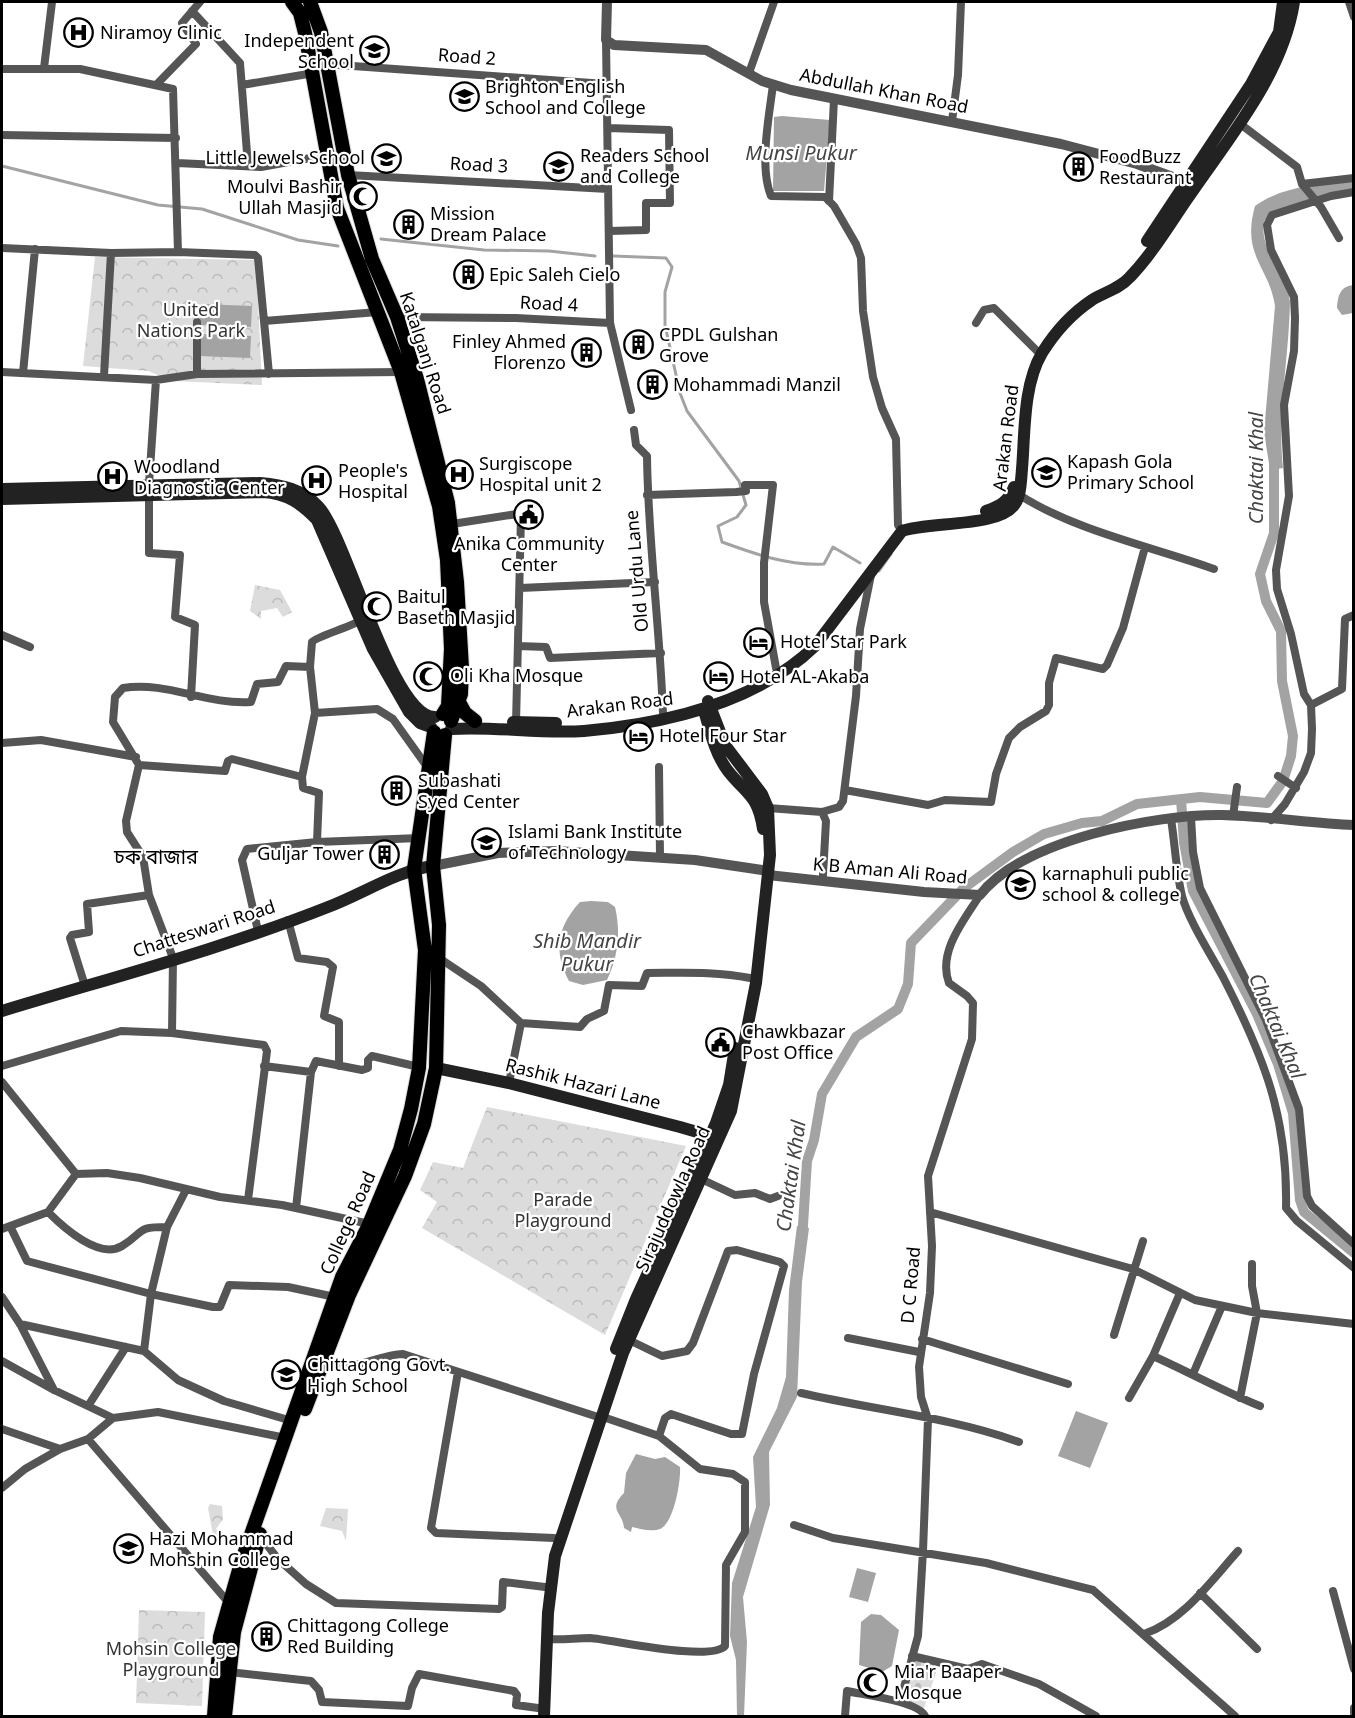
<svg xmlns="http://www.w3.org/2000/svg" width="1355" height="1718" viewBox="0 0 1355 1718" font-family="'Noto Sans','Noto Sans Bengali',sans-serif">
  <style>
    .cemetery { fill: url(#cemetery-stones) }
    .park { fill: url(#park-crowns) }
    .water { fill: #a3a3a3 }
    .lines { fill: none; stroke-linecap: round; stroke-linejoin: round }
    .stream { stroke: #a3a3a3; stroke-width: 3 }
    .canal { stroke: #a3a3a3; stroke-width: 10 }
    .primary-casing { stroke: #dbdbdb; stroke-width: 16 }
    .minor { stroke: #555; stroke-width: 8 }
    .tertiary { stroke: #555; stroke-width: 10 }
    .secondary { stroke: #222; stroke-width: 12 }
    .primary { stroke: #000; stroke-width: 14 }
    .labels { text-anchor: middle; stroke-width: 4.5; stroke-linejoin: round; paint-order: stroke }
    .poi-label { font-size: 18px; fill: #000; stroke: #fff; text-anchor: start }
    .street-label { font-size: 18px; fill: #000; stroke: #fff }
    .park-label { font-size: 18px; fill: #333; stroke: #fff }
    .water-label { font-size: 20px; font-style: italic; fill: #444; stroke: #fff }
    .neighbourhood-label { font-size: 20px; fill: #000; stroke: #fff }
  </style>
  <defs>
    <pattern id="cemetery-stones" width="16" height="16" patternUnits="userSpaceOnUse" patternTransform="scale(1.5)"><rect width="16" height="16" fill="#dcdcdc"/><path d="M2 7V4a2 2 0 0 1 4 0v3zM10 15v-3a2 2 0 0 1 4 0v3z" fill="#bbb"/></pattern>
    <pattern id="park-crowns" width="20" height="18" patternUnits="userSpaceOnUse" patternTransform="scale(1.5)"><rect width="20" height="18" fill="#dcdcdc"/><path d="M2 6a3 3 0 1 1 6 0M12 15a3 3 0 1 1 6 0" fill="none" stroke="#bbb"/></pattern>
  </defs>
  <rect width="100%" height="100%" fill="#fff"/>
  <!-- cemetery -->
  <path class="cemetery" d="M915 1659 938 1667 924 1708 901 1701Z"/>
  <!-- park -->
  <path class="park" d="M95 257 256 260 262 385 173 381 148 371 83 366Z
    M255 585 280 590 292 612 283 617 277 608 261 611V619L250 611Z
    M487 1107 686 1146 605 1335 422 1228 437 1202 420 1190 433 1162 463 1168Z
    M210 1504 222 1506 223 1519 216 1529 223 1538 220 1544 215 1546 208 1508Z
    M326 1508 348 1509 346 1541 342 1531 320 1526Z
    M139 1610 205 1612 202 1706 136 1703Z"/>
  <!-- water -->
  <path class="water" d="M782 116 830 120 824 191H773L774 117Z
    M1353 180V191L1268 216 1264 221C1259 253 1288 273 1290 302 1289 358 1277 412 1283 468L1270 470 1264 432 1275 306C1269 266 1241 256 1255 206 1282 186 1321 184 1353 180Z
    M1353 285V313L1342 315 1337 308C1338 295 1340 287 1353 285Z
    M201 304 252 306 251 327 200 325Z
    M200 334 251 336 250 358 199 356Z
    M591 901 608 902 615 907C621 932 618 957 607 980L583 985 569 981C553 951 557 927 580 902Z
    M797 1226 809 1228 802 1282 797 1397 769 1452 770 1505 743 1597 747 1642 744 1716H737L736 1660 730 1636 732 1583 756 1507 753 1457 777 1408 786 1377 789 1290Z
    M1076 1411 1108 1423 1090 1468 1058 1456Z
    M636 1454 655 1459 665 1457 680 1467C681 1481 674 1523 660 1529 652 1532 640 1529 632 1527L631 1532 624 1528C623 1512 607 1510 624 1493L626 1473Z
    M857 1568 876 1573 868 1602 849 1597Z
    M871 1614 881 1615 899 1630 892 1666 882 1672 859 1665 861 1622Z"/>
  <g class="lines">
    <!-- stream -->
    <path class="stream" d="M2 166 158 205 202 209 298 240 338 246
      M381 239 484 250 549 251 595 256
      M613 256 666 258 672 267 665 292V325L680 393 687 411 739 481 746 505 737 517 718 526 722 542C755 554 788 566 824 564L833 547 860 563
      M879 571 891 554"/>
    <!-- canal -->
    <path class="canal" d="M1181 799 1184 842 1193 891 1257 1014 1278 1064 1293 1113 1300 1200 1304 1212 1354 1253
      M802 1241 807 1161 814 1140 822 1094 856 1037 898 1009 908 984 911 943 964 888 1013 852 1044 834 1082 823 1102 821 1137 804 1200 797 1267 803 1283 781 1291 756 1293 736 1282 681 1281 631 1266 601 1260 574 1274 533V456"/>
    <defs>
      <path id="primary" d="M292 2 300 13 305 33 337 208 401 372 439 506 447 560 451 649 448 706 443 714
        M310 2 321 32 348 175 372 259 397 317 417 379 448 503 457 582 462 668 461 694 451 721
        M459 702 465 713 475 721
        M305 1409 349 1295 405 1176 424 1124 436 1068 439 925 433 866 445 735
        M214 1716 220 1637 241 1563 342 1277 368 1227 400 1150 411 1109 419 1068 425 950 414 869 434 732
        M225 1716 234 1632 260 1534"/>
    </defs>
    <!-- primary casing -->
    <use href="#primary" class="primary-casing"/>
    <!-- minor -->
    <path class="minor" d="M1349 2 1354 17
      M192 11 240 63 248 166
      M606 40 610 323
      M311 63 606 84
      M44 68 52 2
      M2 69H80L173 89 178 252
      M749 73 774 2
      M156 85 196 44 182 23 200 2
      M242 85 314 73
      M773 85C769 116 759 167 771 196L825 197 834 206 856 244 861 258 863 311 873 377 882 408 896 439 898 525 902 531
      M952 121 958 75 961 2
      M1239 123 1297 167 1302 184 1321 207 1339 238
      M608 128 669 130 670 203H646V230L609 231
      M2 135 176 138
      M177 163 261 167 327 155
      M348 175 608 189
      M1302 184 1354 178
      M829 201 834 99
      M2 248 111 253 178 252 255 255 258 258 269 374
      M397 317 516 318 610 323 631 410
      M264 321 378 312
      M976 323 984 310 994 308 1037 351
      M2 372 156 380 197 374 401 372
      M23 373 35 249
      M197 374V322
      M104 376 111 253
      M634 430 636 445 647 456C648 542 660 628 663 714
      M149 484 156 380
      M1018 494C1075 531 1150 546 1214 569
      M149 495V553L180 555 175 617 195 625 191 697
      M647 495 736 492 746 491 745 485H773L764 563V602L776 668
      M452 524 517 514 521 516 516 723
      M520 588 655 582
      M2 635 30 647
      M518 646 546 647 550 658 661 653
      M1311 705 1342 689 1345 619 1354 615
      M315 713 377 709 393 719 428 768
      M2 743 41 740 136 757
      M139 765 225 771 228 761 232 759 302 777
      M659 767 660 857
      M1278 776 1296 788
      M845 790 928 805 945 800 991 802 996 774 1009 738 1020 727 1046 711 1049 705V683L1056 658 1103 669 1107 665 1123 628 1145 547
      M764 811 768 808 822 812 839 807 843 801 856 696 860 629 871 575
      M822 812 826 821 823 875
      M1233 816 1237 787
      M1191 817 1193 852 1200 888 1266 1020 1299 1109 1307 1196 1312 1206 1354 1244
      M1171 819C1175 844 1176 871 1182 896 1188 919 1211 955 1223 977 1264 1057 1288 1117 1286 1208L1297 1221 1354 1268
      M1271 820 1285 804 1304 772 1311 753 1312 729 1311 705 1304 694 1291 634 1277 589 1276 570 1289 496 1284 405 1294 351 1295 318 1294 297 1271 250 1267 225 1272 215 1331 196 1354 192
      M317 842 319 793 303 788 302 777 315 713 310 667 312 642C317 636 352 627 365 618
      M288 920 298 958 327 962 333 967 324 1016 339 1022V1066
      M258 931 242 860 247 849 317 842 420 838
      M439 958 481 986 521 1023 580 1027 587 1019 604 1011 609 985 642 986 647 973C681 973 716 971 750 978
      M85 986 70 938 72 935 89 932 87 904 149 895
      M172 1033 173 958 149 895 143 857 127 832 126 821 139 765 113 722 115 697 123 688C167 681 206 705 251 702L257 684 278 682 286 666 310 667
      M2 1066 121 1031 172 1033 264 1045 267 1051 248 1200
      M264 1066 311 1072 316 1061 362 1070 368 1068V1060L372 1056 419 1067
      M2 1082 76 1174
      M509 1083 521 1023
      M701 1179 735 1195 755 1193 770 1199 778 1196
      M296 1208 311 1072
      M930 1212 1133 1269 1195 1300 1257 1313 1354 1324
      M10 1226 48 1212
      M167 1227C135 1227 146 1231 122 1246 99 1260 63 1227 48 1212L76 1174 107 1173 140 1178 220 1197 282 1205 365 1223 368 1227
      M2 1229 10 1226 27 1261 151 1294 213 1307H220L229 1285 288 1287 335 1297
      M2 1297 20 1324 54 1390
      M20 1324 144 1351 178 1380 224 1401 292 1421
      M1114 1335 1143 1241
      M848 1338 919 1352
      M922 1339 1068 1384
      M633 1342 662 1356 687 1351 693 1343 728 1251 737 1250 780 1262 784 1266 754 1374 742 1434H731L671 1414 665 1418 659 1436
      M144 1351 151 1294 167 1227 186 1190
      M1153 1356C1189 1372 1223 1391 1260 1406
      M2 1361 54 1390 113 1418
      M323 1363C349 1375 376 1355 403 1354L595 1416
      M458 1372 431 1528 436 1533 554 1538
      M1193 1374 1222 1306
      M801 1393C874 1410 949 1417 1019 1442
      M1129 1398 1153 1356 1180 1293
      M1240 1398 1257 1313 1252 1286V1264
      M88 1406 126 1347
      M2 1429 60 1449
      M88 1439 228 1602
      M2 1488 25 1469 60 1449 88 1439 113 1418 158 1412 286 1438
      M794 1525 833 1538 986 1563 1093 1590 1235 1716
      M260 1536 278 1559 306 1584 336 1603 499 1609 502 1607 503 1582 545 1587
      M1333 1591 1354 1669
      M1200 1593 1257 1649
      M1144 1634C1183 1621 1211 1581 1238 1551
      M548 1639C562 1640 576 1638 590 1638 615 1640 710 1662 725 1646L726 1565 745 1532V1482L733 1474 700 1469 659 1436 603 1417
      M912 1656 968 1669 982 1664 1039 1684 1096 1716
      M229 1672 311 1681 319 1690 322 1702 408 1706 412 1688 419 1674 514 1691 517 1695 516 1705 538 1708
      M900 1702 918 1636 923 1551 928 1419 921 1397 919 1367 930 1293 932 1246 928 1176 972 1039 973 1003 967 996 949 983C937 952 965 919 980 895
      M1354 1708V1713
      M845 1716 847 1691C864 1695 918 1701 925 1716"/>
    <!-- tertiary -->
    <path class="tertiary" d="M607 2 606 40 614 45 706 50 762 81 791 90 1061 144 1137 164 1192 184
      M433 866 498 853 556 851 695 860 762 870
      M768 875 924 892 980 895C1023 840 1155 814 1222 815 1265 816 1310 823 1354 825"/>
    <!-- secondary -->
    <path class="secondary" d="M1147 241 1251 84 1279 32 1283 2
      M2 489 260 483C283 485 302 489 318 506 347 536 391 717 435 717
      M2 499 263 492C286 493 302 504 317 520L373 649 409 712 420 723 431 727
      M986 511C1000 506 1009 501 1014 487
      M704 710C710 731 715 754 728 771 747 795 758 795 763 829
      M513 722 556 723
      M451 729C495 726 539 734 584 731 663 724 756 703 815 646L902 531C929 521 999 528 1015 504 1021 495 1021 479 1022 469 1025 433 1023 385 1042 353 1055 332 1071 314 1092 300 1105 292 1119 289 1130 277 1154 252 1172 220 1192 192 1232 134 1283 73 1294 2
      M2 1011C110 978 222 949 328 907 363 894 396 871 433 866
      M436 1068 509 1083 680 1127 711 1136 715 1140
      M616 1349 636 1299 716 1123 729 1085 735 1048
      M544 1716 548 1613 555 1556 623 1353 731 1111 756 983 770 855 768 808 762 794 725 745 708 701"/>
    <!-- primary -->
    <use href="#primary" class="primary"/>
  </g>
  <!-- icons -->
  <defs>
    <symbol id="hospital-ring" viewBox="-11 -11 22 22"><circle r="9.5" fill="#fff" stroke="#000" stroke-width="1.5"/><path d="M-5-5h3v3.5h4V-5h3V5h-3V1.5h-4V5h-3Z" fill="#000"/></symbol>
    <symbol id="school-ring" viewBox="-11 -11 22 22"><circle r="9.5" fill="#fff" stroke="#000" stroke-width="1.5"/><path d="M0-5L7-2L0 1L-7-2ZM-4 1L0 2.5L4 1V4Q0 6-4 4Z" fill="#000"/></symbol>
    <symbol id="university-ring" viewBox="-11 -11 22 22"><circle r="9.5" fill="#fff" stroke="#000" stroke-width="1.5"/><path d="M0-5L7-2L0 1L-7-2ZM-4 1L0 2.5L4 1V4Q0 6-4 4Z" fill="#000"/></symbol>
    <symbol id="building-ring" viewBox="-11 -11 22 22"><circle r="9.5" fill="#fff" stroke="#000" stroke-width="1.5"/><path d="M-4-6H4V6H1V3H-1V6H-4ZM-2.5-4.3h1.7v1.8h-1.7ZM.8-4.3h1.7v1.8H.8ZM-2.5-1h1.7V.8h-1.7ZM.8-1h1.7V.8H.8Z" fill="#000"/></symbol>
    <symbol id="mosque-ring" viewBox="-11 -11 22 22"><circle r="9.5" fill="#fff" stroke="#000" stroke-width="1.5"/><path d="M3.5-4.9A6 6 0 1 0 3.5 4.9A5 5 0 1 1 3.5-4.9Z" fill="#000"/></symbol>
    <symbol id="civic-ring" viewBox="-11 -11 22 22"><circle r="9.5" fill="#fff" stroke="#000" stroke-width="1.5"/><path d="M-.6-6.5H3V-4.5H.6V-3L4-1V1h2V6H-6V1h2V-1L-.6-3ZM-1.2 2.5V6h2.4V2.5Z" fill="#000"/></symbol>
    <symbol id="hotel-ring" viewBox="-11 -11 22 22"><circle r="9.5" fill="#fff" stroke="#000" stroke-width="1.5"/><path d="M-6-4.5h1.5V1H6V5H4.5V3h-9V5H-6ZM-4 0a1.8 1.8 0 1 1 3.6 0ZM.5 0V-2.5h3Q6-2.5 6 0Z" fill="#000"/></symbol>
  </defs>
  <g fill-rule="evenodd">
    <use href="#hospital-ring" x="62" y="16" width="33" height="33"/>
    <use href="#school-ring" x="358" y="34" width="33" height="33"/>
    <use href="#school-ring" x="448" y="80" width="33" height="33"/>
    <use href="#school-ring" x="370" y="142" width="33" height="33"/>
    <use href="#university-ring" x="542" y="150" width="33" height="33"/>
    <use href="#building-ring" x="1062" y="150" width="33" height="33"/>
    <use href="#mosque-ring" x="346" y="180" width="33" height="33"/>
    <use href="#building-ring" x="392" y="208" width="33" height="33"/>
    <use href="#building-ring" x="452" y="258" width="33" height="33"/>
    <use href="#building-ring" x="622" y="328" width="33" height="33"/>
    <use href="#building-ring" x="570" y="336" width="33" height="33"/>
    <use href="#building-ring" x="636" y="368" width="33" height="33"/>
    <use href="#school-ring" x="1030" y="456" width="33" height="33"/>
    <use href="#hospital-ring" x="442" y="458" width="33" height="33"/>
    <use href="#hospital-ring" x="96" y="460" width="33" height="33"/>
    <use href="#hospital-ring" x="300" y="464" width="33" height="33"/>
    <use href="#civic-ring" x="512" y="498" width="33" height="33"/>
    <use href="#mosque-ring" x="360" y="590" width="33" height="33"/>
    <use href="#hotel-ring" x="742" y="626" width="33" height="33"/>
    <use href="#mosque-ring" x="412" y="660" width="33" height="33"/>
    <use href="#hotel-ring" x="702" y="660" width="33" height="33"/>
    <use href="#hotel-ring" x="622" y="720" width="33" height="33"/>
    <use href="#building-ring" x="380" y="774" width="33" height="33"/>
    <use href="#university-ring" x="470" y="826" width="33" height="33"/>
    <use href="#building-ring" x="368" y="838" width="33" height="33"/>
    <use href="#university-ring" x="1004" y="868" width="33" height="33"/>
    <use href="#civic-ring" x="704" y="1026" width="33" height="33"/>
    <use href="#school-ring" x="270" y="1358" width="33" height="33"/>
    <use href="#university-ring" x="112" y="1532" width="33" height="33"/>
    <use href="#building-ring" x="250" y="1620" width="33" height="33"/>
    <use href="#mosque-ring" x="856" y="1666" width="33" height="33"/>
  </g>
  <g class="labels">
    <!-- poi labels -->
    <g class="poi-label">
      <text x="100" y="39">Niramoy Clinic</text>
      <text x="354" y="47" text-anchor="end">Independent<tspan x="354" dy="21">School</tspan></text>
      <text x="485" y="93">Brighton English<tspan x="485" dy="21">School and College</tspan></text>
      <text x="580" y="162">Readers School<tspan x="580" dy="21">and College</tspan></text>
      <text x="1099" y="163">FoodBuzz<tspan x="1099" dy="21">Restaurant</tspan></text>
      <text x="365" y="164" text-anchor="end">Little Jewels School</text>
      <text x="342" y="193" text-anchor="end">Moulvi Bashir<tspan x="342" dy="21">Ullah Masjid</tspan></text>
      <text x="430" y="220">Mission<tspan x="430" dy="21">Dream Palace</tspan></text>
      <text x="489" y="281">Epic Saleh Cielo</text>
      <text x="659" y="341">CPDL Gulshan<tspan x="659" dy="21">Grove</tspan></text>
      <text x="566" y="348" text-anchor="end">Finley Ahmed<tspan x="566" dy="21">Florenzo</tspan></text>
      <text x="673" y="391">Mohammadi Manzil</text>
      <text x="1067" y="468">Kapash Gola<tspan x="1067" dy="21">Primary School</tspan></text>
      <text x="479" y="470">Surgiscope<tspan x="479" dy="21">Hospital unit 2</tspan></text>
      <text x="134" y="473">Woodland<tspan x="134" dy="21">Diagnostic Center</tspan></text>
      <text x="338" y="477">People's<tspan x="338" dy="21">Hospital</tspan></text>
      <text x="529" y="550" text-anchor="middle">Anika Community<tspan x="529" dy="21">Center</tspan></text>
      <text x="397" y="603">Baitul<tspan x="397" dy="21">Baseth Masjid</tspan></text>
      <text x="780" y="648">Hotel Star Park</text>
      <text x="450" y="682">Oli Kha Mosque</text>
      <text x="740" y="683">Hotel AL-Akaba</text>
      <text x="659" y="742">Hotel Four Star</text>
      <text x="418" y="787">Subashati<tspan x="418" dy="21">Syed Center</tspan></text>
      <text x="508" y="838">Islami Bank Institute<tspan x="508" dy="21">of Technology</tspan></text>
      <text x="364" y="860" text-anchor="end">Guljar Tower</text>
      <text x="1042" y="880">karnaphuli public<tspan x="1042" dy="21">school &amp; college</tspan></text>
      <text x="742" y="1038">Chawkbazar<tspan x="742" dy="21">Post Office</tspan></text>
      <text x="307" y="1371">Chittagong Govt.<tspan x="307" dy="21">High School</tspan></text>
      <text x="149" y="1545">Hazi Mohammad<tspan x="149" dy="21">Mohshin College</tspan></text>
      <text x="287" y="1632">Chittagong College<tspan x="287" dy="21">Red Building</tspan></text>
      <text x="894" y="1678">Mia'r Baaper<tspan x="894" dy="21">Mosque</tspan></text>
    </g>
    <!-- street labels -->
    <g class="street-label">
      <text transform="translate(467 57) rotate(4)" y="6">Road 2</text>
      <text transform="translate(884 91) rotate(11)" y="6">Abdullah Khan Road</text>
      <text transform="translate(479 165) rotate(3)" y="6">Road 3</text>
      <text transform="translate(549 304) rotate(3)" y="6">Road 4</text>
      <text transform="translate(425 353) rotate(72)" y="6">Katalganj Road</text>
      <text transform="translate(1006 438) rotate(-83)" y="6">Arakan Road</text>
      <text transform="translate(637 571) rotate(-95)" y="6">Old Urdu Lane</text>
      <text transform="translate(620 705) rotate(-7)" y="6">Arakan Road</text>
      <text transform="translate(890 871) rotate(5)" y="6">K B Aman Ali Road</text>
      <text transform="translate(204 929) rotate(-18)" y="6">Chatteswari Road</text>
      <text transform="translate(583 1084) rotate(14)" y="6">Rashik Hazari Lane</text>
      <text transform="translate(673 1199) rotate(-66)" y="6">Sirajuddowla Road</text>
      <text transform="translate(348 1223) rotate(-66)" y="6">College Road</text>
      <text transform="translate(911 1285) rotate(-85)" y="6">D C Road</text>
    </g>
    <!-- park labels -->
    <g class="park-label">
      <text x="191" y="316">United<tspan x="191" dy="21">Nations Park</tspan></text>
      <text x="563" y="1206">Parade<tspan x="563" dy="21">Playground</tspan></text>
      <text x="171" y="1655">Mohsin College<tspan x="171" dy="21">Playground</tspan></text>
    </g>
    <!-- water labels -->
    <g class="water-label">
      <text x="801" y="160">Munsi Pukur</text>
      <text transform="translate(1256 468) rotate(-90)" y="7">Chaktai Khal</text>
      <text x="587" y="948">Shib Mandir<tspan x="587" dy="23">Pukur</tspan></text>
      <text transform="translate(1277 1026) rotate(67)" y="7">Chaktai Khal</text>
      <text transform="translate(791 1176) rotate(-82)" y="7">Chaktai Khal</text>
    </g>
    <!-- neighbourhood labels -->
    <g class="neighbourhood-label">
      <text x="156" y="864">চক বাজার</text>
    </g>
  </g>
  <!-- border -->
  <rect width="1355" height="1718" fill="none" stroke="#000000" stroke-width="6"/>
</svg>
